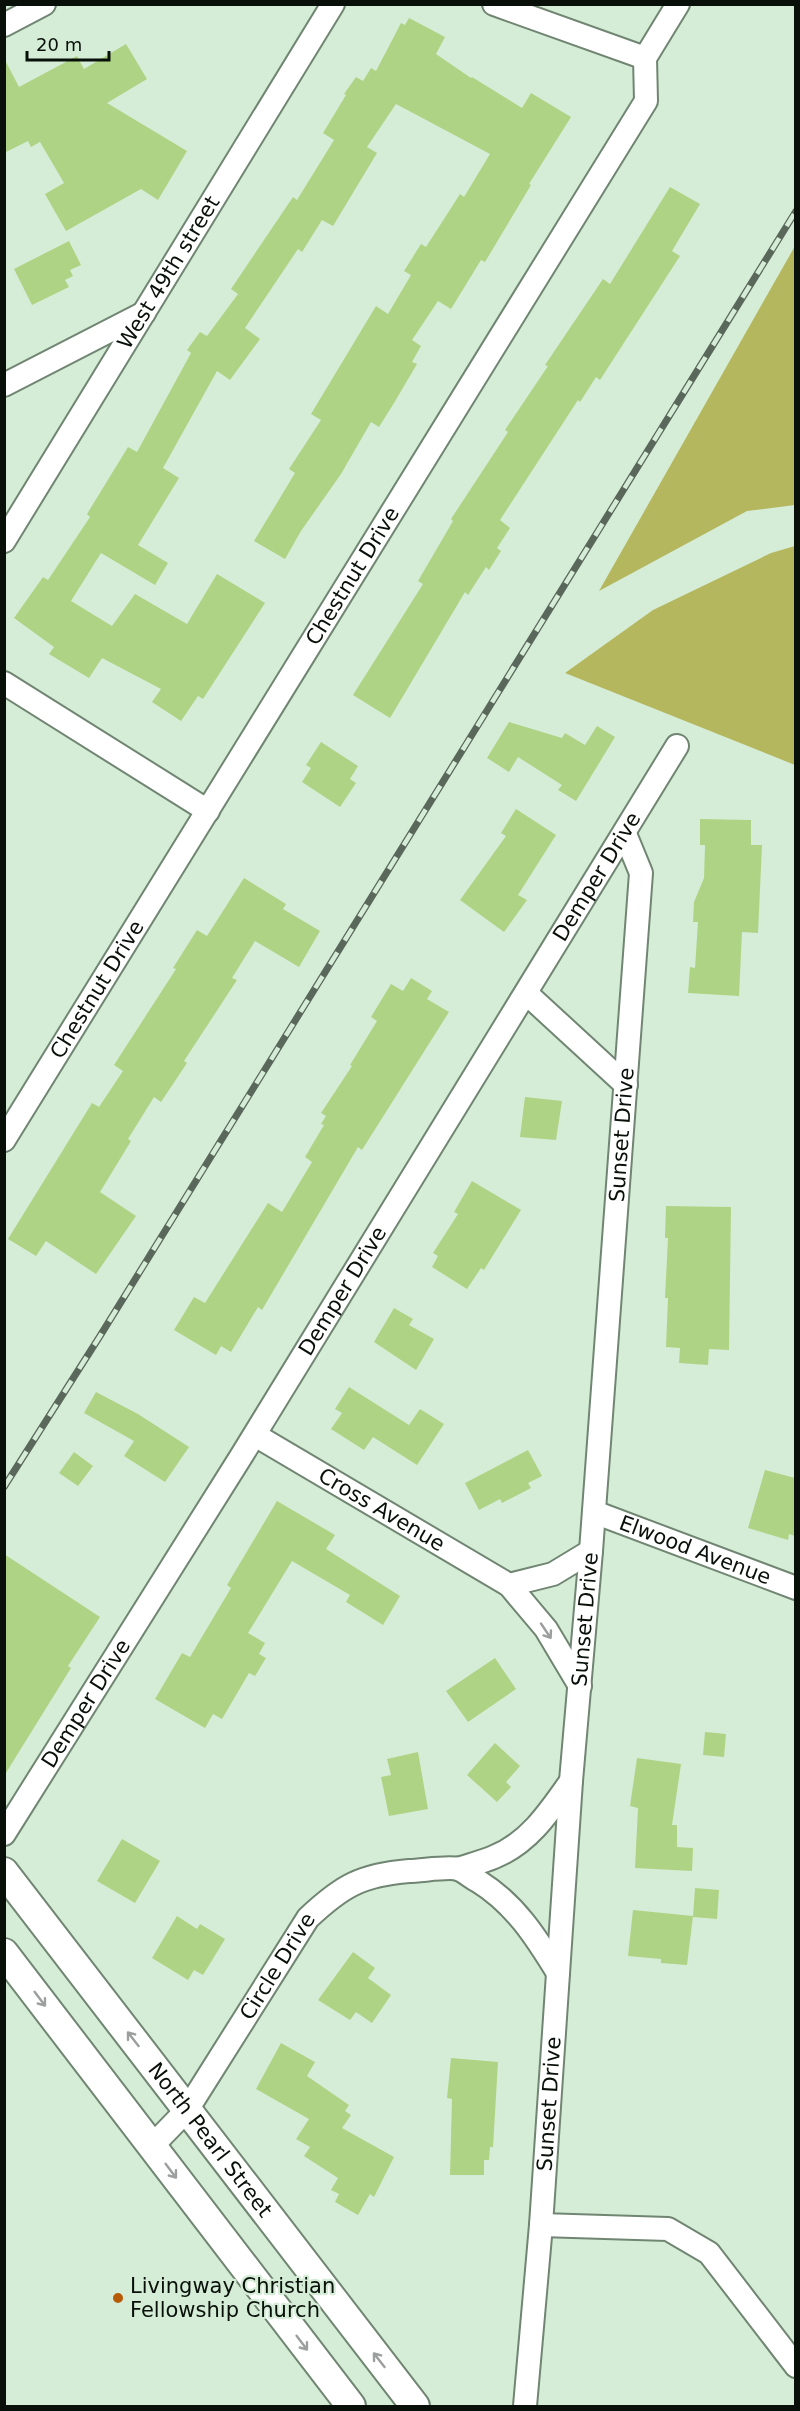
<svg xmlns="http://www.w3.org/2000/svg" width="800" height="2411" viewBox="0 0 800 2411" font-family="'DejaVu Sans',sans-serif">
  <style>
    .forest { fill: #b5b75f }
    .building { fill: #afd384 }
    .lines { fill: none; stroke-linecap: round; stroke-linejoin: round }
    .minor-casing { stroke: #708572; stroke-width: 26 }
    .tertiary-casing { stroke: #708572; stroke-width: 32 }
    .minor { stroke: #fff; stroke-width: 22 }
    .tertiary { stroke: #fff; stroke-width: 28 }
    .rail-casing { stroke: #5a685b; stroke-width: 7 }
    .rail { stroke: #d5edd7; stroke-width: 4.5; stroke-dasharray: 14; stroke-linecap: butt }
    .oneway { stroke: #9c9f9d }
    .poi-dot { fill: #b75a06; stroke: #d5edd7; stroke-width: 2 }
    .labels { text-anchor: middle; stroke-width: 4.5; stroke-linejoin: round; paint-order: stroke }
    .street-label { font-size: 21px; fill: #081009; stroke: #d5edd7 }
    .poi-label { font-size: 21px; fill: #081009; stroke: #d5edd7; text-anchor: start }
  </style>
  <rect width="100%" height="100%" fill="#d5edd7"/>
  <!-- forest -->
  <path class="forest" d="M795 246V505L747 511 599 591Z
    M795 546V765L565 673 653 610 771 553Z"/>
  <!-- building -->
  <path class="building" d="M409 18 445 37 436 54 471 78 472 77 522 108 531 93 571 117 529 184 531 185 485 262 481 260 451 309 438 301 412 340 421 346 412 362 417 364 394 403 379 427 371 422 341 474 301 531 285 559 254 541 295 473 289 469 321 420 311 414 376 306 388 314 411 275 404 271 421 244 426 247 460 194 464 197 490 154 396 104 367 147 377 153 333 226 322 220 302 252 298 249 245 328 260 339 230 380 217 371 163 468 179 478 138 545 168 563 155 585 101 553 71 601 112 626 135 594 187 624 217 574 265 603 203 699 198 696 181 721 152 702 161 689 102 658 89 678 49 654 54 647 14 618 43 577 48 580 90 517 87 514 128 447 137 452 191 353 187 350 200 332 207 336 238 294 231 289 293 197 297 200 334 140 323 133 346 95 344 94 356 77 363 81 371 68 376 71 401 23 405 25Z
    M126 44 147 79 107 103 187 151 158 200 141 189 66 231 45 194 64 183 40 142 31 147 28 141 4 153V58L19 87 77 56 84 69Z
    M670 187 700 204 672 251 680 256 600 380 596 377 580 402 578 400 500 520 510 528 497 548 501 551 489 570 486 567 468 595 465 592 390 718 353 695 423 584 418 581 453 521 451 519 508 432 505 430 548 366 545 365 603 279 610 284Z
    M69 241 81 265 70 270 73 276 65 280 69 287 32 305 14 269Z
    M509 722 562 738 565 733 585 745 597 726 615 737 576 801 558 790 562 785 518 757 509 772 487 758Z
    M321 742 358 766 350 779 356 783 340 807 302 782 311 768 306 765Z
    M516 809 556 835 518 895 527 900 504 932 460 900 506 836 501 833Z
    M700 819 751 820V845H762L758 933 742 932 739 996 688 993 690 967 695 968 698 922H693L694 902 704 878 705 845H700Z
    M244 878 286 904 283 909 320 931 299 967 255 941 232 978 237 980 184 1061 187 1063 161 1102 154 1097 128 1139 131 1141 100 1192 136 1216 96 1274 46 1241 36 1256 8 1239 92 1103 99 1107 123 1071 114 1065 176 969 173 968 197 930 207 936Z
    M411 978 432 991 427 999 449 1012 362 1150 358 1147 262 1310 258 1307 231 1352 221 1346 216 1355 174 1330 194 1297 205 1303 268 1203 282 1212 312 1162 305 1157 324 1125 321 1124 326 1116 321 1113 352 1066 350 1065 377 1021 371 1017 391 984 403 991Z
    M525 1097 562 1101 556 1140 520 1137Z
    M472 1181 521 1210 484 1270 481 1268 467 1289 432 1267 438 1256 433 1253 458 1214 454 1212Z
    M666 1206 731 1207 729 1350 709 1349 708 1365 679 1363 680 1348 666 1347 668 1298H665L668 1238H665Z
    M394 1308 413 1319 409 1325 434 1339 416 1370 374 1342Z
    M349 1387 409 1425 420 1409 444 1424 417 1465 373 1437 364 1450 331 1429 342 1413 335 1409Z
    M96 1392 138 1414 189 1447 165 1482 124 1456 134 1441 84 1413Z
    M528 1450 542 1476 528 1483 531 1488 502 1503 500 1499 479 1510 465 1483Z
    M74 1452 93 1466 78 1486 59 1473Z
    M765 1470 795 1478V1536L789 1534 788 1540 748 1528Z
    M277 1501 335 1535 326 1549 400 1596 383 1625 346 1602 350 1595 292 1561 248 1633 265 1643 259 1654 266 1658 255 1676 249 1673 222 1719 213 1714 205 1728 155 1699 182 1653 190 1657 231 1588 227 1585Z
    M4 1554 100 1617 68 1666 71 1668 4 1776Z
    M495 1658 516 1689 468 1722 446 1691Z
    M705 1732 726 1734 724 1757 703 1755Z
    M495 1743 520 1766 506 1782 511 1787 497 1802 467 1775Z
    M418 1752 428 1809 389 1816 381 1777 391 1775 387 1759Z
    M637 1758 681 1764 672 1825H677V1847L693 1848 692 1871 635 1868 638 1808 630 1806Z
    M122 1839 160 1861 135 1903 97 1881Z
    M695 1888 719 1890 717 1919 693 1917Z
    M633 1910 693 1916 687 1965 661 1963V1959L628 1956Z
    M177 1916 197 1929 200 1924 225 1939 203 1975 194 1970 188 1980 152 1958Z
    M353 1952 375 1968 368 1978 391 1995 372 2023 356 2012 350 2020 318 2000Z
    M281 2043 315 2062 307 2076 349 2105 345 2111 351 2115 342 2128 394 2157 374 2197 370 2194 358 2215 335 2202 339 2194 331 2190 338 2178 304 2156 310 2147 296 2139 309 2119 256 2089Z
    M451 2058 498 2062 493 2147H490L489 2160H484V2175H450L452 2099 447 2098Z"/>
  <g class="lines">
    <defs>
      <g id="minor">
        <path d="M494 4 645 58"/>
        <path d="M4 25 44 4"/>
        <path d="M4 385 144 313"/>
        <path id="s1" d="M4 541 333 4"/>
        <path d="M4 683 208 811"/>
        <path d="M526 993 626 1085"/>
        <path id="s2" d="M4 1140 646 101 645 58 678 4"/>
        <path id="s3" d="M255 1435 509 1585 546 1629 580 1686"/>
        <path id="s4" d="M594 1512 796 1588"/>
        <path d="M509 1585 553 1574 591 1551"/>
        <path id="s5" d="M4 1834 242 1455 677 746"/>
        <path d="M458 1869C470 1865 482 1862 494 1857 529 1843 550 1811 571 1781"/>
        <path id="s6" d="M152 2146 187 2110 308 1918C342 1886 361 1875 409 1871 421 1871 448 1866 459 1869 465 1872 472 1878 478 1881 515 1904 536 1937 558 1973"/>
        <path d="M541 2225 668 2229 709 2253 796 2366"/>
        <path id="s7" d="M525 2406 541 2225 571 1781 591 1551 641 873 625 834"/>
      </g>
      <g id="tertiary">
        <path id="s8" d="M4 1872 415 2406"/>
        <path d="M4 1953 351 2406"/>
      </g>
    </defs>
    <!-- minor casing -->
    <use href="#minor" class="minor-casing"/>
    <!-- tertiary casing -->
    <use href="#tertiary" class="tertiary-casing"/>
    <!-- minor -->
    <use href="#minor" class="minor"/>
    <!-- tertiary -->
    <use href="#tertiary" class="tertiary"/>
    <defs>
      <path id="rail" d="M4 1487 100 1336 796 211"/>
    </defs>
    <!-- rail casing -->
    <use href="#rail" class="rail-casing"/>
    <!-- rail -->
    <use href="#rail" class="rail"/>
  </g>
  <!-- one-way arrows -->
  <defs><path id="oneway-shaft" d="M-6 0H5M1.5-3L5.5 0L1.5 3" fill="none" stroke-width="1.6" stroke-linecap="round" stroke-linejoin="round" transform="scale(1.5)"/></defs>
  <g class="oneway">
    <use href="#oneway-shaft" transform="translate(546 1631) rotate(56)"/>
    <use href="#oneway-shaft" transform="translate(40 1999) rotate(53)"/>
    <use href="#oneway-shaft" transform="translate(133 2039) rotate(-128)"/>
    <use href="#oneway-shaft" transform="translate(171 2171) rotate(53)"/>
    <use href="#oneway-shaft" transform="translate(302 2343) rotate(53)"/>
    <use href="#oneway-shaft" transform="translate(379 2360) rotate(-128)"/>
  </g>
  <!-- markers -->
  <circle class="poi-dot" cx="118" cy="2298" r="6"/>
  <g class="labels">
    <!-- street labels -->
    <g class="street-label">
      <text dy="7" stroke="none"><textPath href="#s1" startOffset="315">West 49th street</textPath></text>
      <text dy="7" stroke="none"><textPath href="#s2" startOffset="663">Chestnut Drive</textPath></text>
      <text dy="7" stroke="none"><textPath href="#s5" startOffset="1126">Demper Drive</textPath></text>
      <text dy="7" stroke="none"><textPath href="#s2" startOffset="177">Chestnut Drive</textPath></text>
      <text dy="7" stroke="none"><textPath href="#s7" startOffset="1275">Sunset Drive</textPath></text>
      <text dy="7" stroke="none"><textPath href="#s5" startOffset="640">Demper Drive</textPath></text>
      <text dy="7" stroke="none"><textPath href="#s3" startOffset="147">Cross Avenue</textPath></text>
      <text dy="7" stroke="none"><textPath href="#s4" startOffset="108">Elwood Avenue</textPath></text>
      <text dy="7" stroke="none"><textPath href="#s7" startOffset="789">Sunset Drive</textPath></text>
      <text dy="7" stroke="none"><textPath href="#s5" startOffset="154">Demper Drive</textPath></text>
      <text dy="7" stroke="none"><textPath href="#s6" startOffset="220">Circle Drive</textPath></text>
      <text dy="7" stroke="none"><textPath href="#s7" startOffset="303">Sunset Drive</textPath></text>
      <text dy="7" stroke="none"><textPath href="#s8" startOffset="338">North Pearl Street</textPath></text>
    </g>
    <!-- poi labels -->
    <g class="poi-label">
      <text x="130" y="2293">Livingway Christian<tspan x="130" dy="24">Fellowship Church</tspan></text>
    </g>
  </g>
  <!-- border -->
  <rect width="800" height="2411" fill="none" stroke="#081009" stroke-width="12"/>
  <!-- scale -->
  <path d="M27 51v9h82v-9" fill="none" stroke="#081009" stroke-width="3"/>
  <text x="36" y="51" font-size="18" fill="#081009" stroke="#d5edd7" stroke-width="4.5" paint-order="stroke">20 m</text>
</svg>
